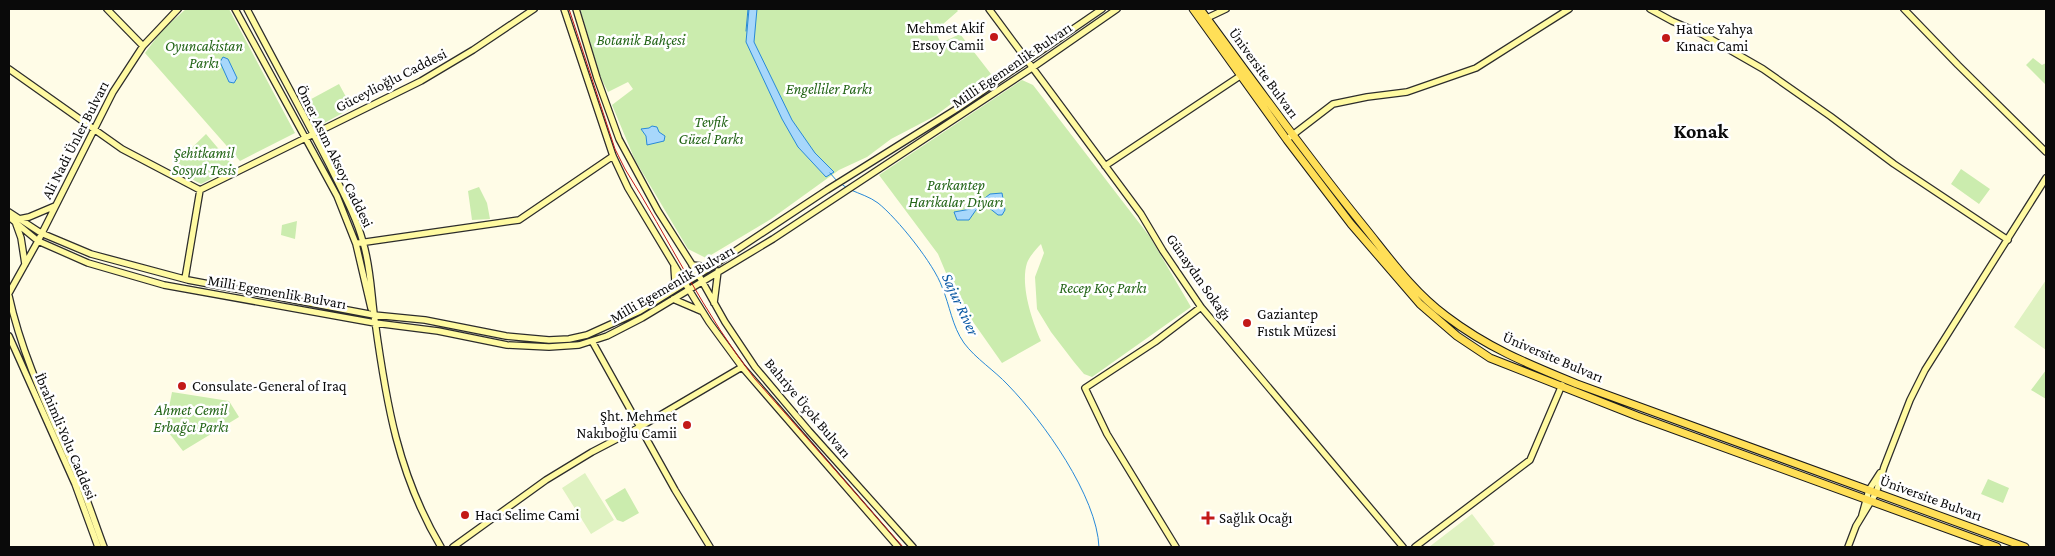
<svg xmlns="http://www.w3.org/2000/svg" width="2055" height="556" viewBox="0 0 2055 556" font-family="'Crimson Pro',serif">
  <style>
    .green { fill: #cbecae }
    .pitch { fill: #dff2c1 }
    .water { fill: #a7d7fb; stroke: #2889d8 }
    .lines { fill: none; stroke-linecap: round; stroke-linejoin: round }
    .stream { stroke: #2889d8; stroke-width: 1 }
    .secondary-casing { stroke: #2c2c2c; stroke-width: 8 }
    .primary-casing { stroke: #1b1b1b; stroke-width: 9 }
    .secondary { stroke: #fffaa2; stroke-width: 5.5 }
    .primary { stroke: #ffdf57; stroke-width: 7 }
    .tram { stroke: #c31918; stroke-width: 1 }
    .poi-dot { fill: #c31918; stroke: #fff; stroke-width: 2 }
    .labels { text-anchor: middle; stroke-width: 5; stroke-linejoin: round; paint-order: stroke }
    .poi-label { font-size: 15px; fill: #0a0a0a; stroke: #fff; text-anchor: start }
    .park-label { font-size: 15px; font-style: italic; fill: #236517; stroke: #fff }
    .street-label { font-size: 15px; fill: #0a0a0a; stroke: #fff }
    .water-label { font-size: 16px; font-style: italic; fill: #0b59a4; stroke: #fff }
    .district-label { font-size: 20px; font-weight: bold; fill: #0a0a0a; stroke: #fff }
  </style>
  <rect width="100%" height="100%" fill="#fffce7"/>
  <!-- green -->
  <path class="green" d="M186 9H229L295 133 240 161 145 53 162 30Z
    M580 9H956L958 11 935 31 941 43 960 34 991 74 935 116 891 139 867 157 839 170 771 219 706 258 688 249 635 160 612 105 633 89 628 82 608 92 601 78Z
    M2033 58 2042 65 2046 63V85L2026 65Z
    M1022 80 1033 85 1150 237 1191 307 1092 377 1084 374 1074 362 1051 332 1037 309 1035 277 1044 253 1041 244C1037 248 1029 257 1027 263 1020 285 1032 321 1041 341L1002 363 957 299 938 254 879 175Z
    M339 84 352 108 315 128 302 104Z
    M206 134 234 167 201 184 171 168Z
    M1961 169 1990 189 1979 204 1951 184Z
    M479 187 487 203 490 219 472 220 468 191Z
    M297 221 295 239 281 235 282 225Z
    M2046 370V399L2031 390Z
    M172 392 229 401 239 417 183 451 165 428Z
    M1988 479 2009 488 2003 503 1981 494Z
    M625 488 639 513 623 522 617 520 605 500Z"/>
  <!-- pitch -->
  <path class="pitch" d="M2046 280V350L2014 327Z
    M585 473 614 520 591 534 562 488Z
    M1472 514 1495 544 1491 547H1429Z"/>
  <!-- water -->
  <path class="water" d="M749 9H757L754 42 792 120 815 153 834 172 826 177 798 147 782 119 746 42Z
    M223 57 228 59 237 78 234 83 229 82 220 62Z
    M652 126 657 127 659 132 665 136 664 141 647 145 646 136 641 129 649 128Z
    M1002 193 1005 210 1002 215H998L988 207 976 210 969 220H957L954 212 971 209 990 194Z"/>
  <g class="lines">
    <!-- stream -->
    <path class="stream" d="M746 31 748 9
      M830 173 837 181
      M840 183 847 188
      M851 190C860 194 870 197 878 203 897 218 934 264 942 287 950 306 952 326 964 343 976 359 994 370 1008 385 1043 421 1097 496 1099 547"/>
    <defs>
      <path id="secondary" d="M107 9 143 46
        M235 9 337 196 356 244 371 308
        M247 9C274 61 303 113 330 166 342 191 356 216 363 242 371 268 371 294 375 321 386 402 398 475 441 547
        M564 9 613 156 628 188 694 298 709 322 742 367 898 547
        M576 9 597 78 619 139 658 211 698 274 725 322 755 367 809 431 913 547
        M989 9 1141 214 1163 251 1201 307 1403 547
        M1650 9 1672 21 1702 34 1763 69 1830 116 1894 164 2008 240
        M1904 9 1958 65 2046 152
        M1207 18 1226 9
        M9 69 122 149 200 190
        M1290 137 1333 104 1367 97 1407 92 1476 68 1569 9
        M1105 166 1240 76
        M9 212 41 233 91 254 188 280 374 315 425 320 506 336 549 340 569 339 587 335 640 311 711 267 827 190 958 108 1102 9
        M9 217 38 241 88 263 164 285 375 323 438 331 507 345 549 347 579 345 607 336 642 318 773 239 1032 68 1117 9
        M19 219 29 217 55 206
        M16 224 21 238 25 264
        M359 243 519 220 613 156
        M692 265 711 267
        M185 279 200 190 421 81 473 50 534 9
        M670 291 675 281 674 267
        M9 293 38 241 113 92 143 46 178 9
        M9 296C23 361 54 421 80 482 89 504 96 526 104 547
        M673 299 701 311
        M714 303 718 271
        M9 336 75 484 98 547
        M592 341 675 490 710 547
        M1862 515 1869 490 1880 473
        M453 547 546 480 592 452 640 427 742 367
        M1176 547 1107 434 1085 388 1155 342 1201 307
        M1415 547 1530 460 1562 385
        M1848 547 1856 526 1876 493 1884 467 1910 400 1925 370 2046 178"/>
      <path id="primary" d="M1193 9 1287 140 1351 224 1420 304 1457 336 1490 358 1637 416 1997 547
        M1200 9C1253 81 1305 154 1362 224 1388 256 1412 291 1446 316 1488 348 1528 364 1577 384L2025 547"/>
    </defs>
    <!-- secondary casing -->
    <use href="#secondary" class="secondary-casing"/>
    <!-- primary casing -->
    <use href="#primary" class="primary-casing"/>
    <!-- secondary -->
    <use href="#secondary" class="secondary"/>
    <!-- primary -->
    <use href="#primary" class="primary"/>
    <!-- tram -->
    <path class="tram" d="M569 9 615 149 625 169C668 237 705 316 755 379L903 547"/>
  </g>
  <!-- markers -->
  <g class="poi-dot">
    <circle cx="994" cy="37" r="5"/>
    <circle cx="1666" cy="38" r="5"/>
    <circle cx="1247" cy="323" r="5"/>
    <circle cx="182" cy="386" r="5"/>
    <circle cx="687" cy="425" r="5"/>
    <circle cx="465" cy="515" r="5"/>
    <path d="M1205.5 510.5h5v5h5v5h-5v5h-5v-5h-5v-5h5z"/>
  </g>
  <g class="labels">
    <!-- poi labels -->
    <g class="poi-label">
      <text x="984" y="33" text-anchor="end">Mehmet Akif<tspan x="984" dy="17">Ersoy Camii</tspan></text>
      <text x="1676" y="34">Hatice Yahya<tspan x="1676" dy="17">Kınacı Cami</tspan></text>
      <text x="1257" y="319">Gaziantep<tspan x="1257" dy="17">Fıstık Müzesi</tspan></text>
      <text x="192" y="391">Consulate-General of Iraq</text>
      <text x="677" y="421" text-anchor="end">Şht. Mehmet<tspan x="677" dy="17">Nakıboğlu Camii</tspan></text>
      <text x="475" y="520">Hacı Selime Cami</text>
      <text x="1219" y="523">Sağlık Ocağı</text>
    </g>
    <!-- park labels -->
    <g class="park-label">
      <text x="641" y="45">Botanik Bahçesi</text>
      <text x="204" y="51">Oyuncakistan<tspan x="204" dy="17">Parkı</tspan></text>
      <text x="829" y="94">Engelliler Parkı</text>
      <text x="711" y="127">Tevfik<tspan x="711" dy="17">Güzel Parkı</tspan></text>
      <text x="204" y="158">Şehitkamil<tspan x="204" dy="17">Sosyal Tesis</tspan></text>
      <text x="956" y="190">Parkantep<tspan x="956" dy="17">Harikalar Diyarı</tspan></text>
      <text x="1103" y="293">Recep Koç Parkı</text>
      <text x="191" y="415">Ahmet Cemil<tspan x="191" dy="17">Erbağcı Parkı</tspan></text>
    </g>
    <!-- street labels -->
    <g class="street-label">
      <text transform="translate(1012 65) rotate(-34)" y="5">Milli Egemenlik Bulvarı</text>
      <text transform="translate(1264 73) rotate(54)" y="5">Üniversite Bulvarı</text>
      <text transform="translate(391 80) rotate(-27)" y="5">Güceylioğlu Caddesi</text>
      <text transform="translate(75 140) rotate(-63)" y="5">Ali Nadi Ünler Bulvarı</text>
      <text transform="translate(335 156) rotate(64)" y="5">Ömer Asım Aksoy Caddesi</text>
      <text transform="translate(1199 277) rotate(55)" y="5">Günaydın Sokağı</text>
      <text transform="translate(672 284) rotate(-30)" y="5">Milli Egemenlik Bulvarı</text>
      <text transform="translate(277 292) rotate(10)" y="5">Milli Egemenlik Bulvarı</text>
      <text transform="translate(1553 357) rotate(23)" y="5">Üniversite Bulvarı</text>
      <text transform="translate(808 408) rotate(50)" y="5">Bahriye Üçok Bulvarı</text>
      <text transform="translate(66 436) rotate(67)" y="5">İbrahimli Yolu Caddesi</text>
      <text transform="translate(1931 498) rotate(20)" y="5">Üniversite Bulvarı</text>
    </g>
    <!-- water labels -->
    <g class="water-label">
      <text transform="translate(961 304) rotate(65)" y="6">Sajur River</text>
    </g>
    <!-- district labels -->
    <g class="district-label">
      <text x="1701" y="138">Konak</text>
    </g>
  </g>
  <!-- border -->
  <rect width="2055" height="556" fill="none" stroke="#0a0a0a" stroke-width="20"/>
</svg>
